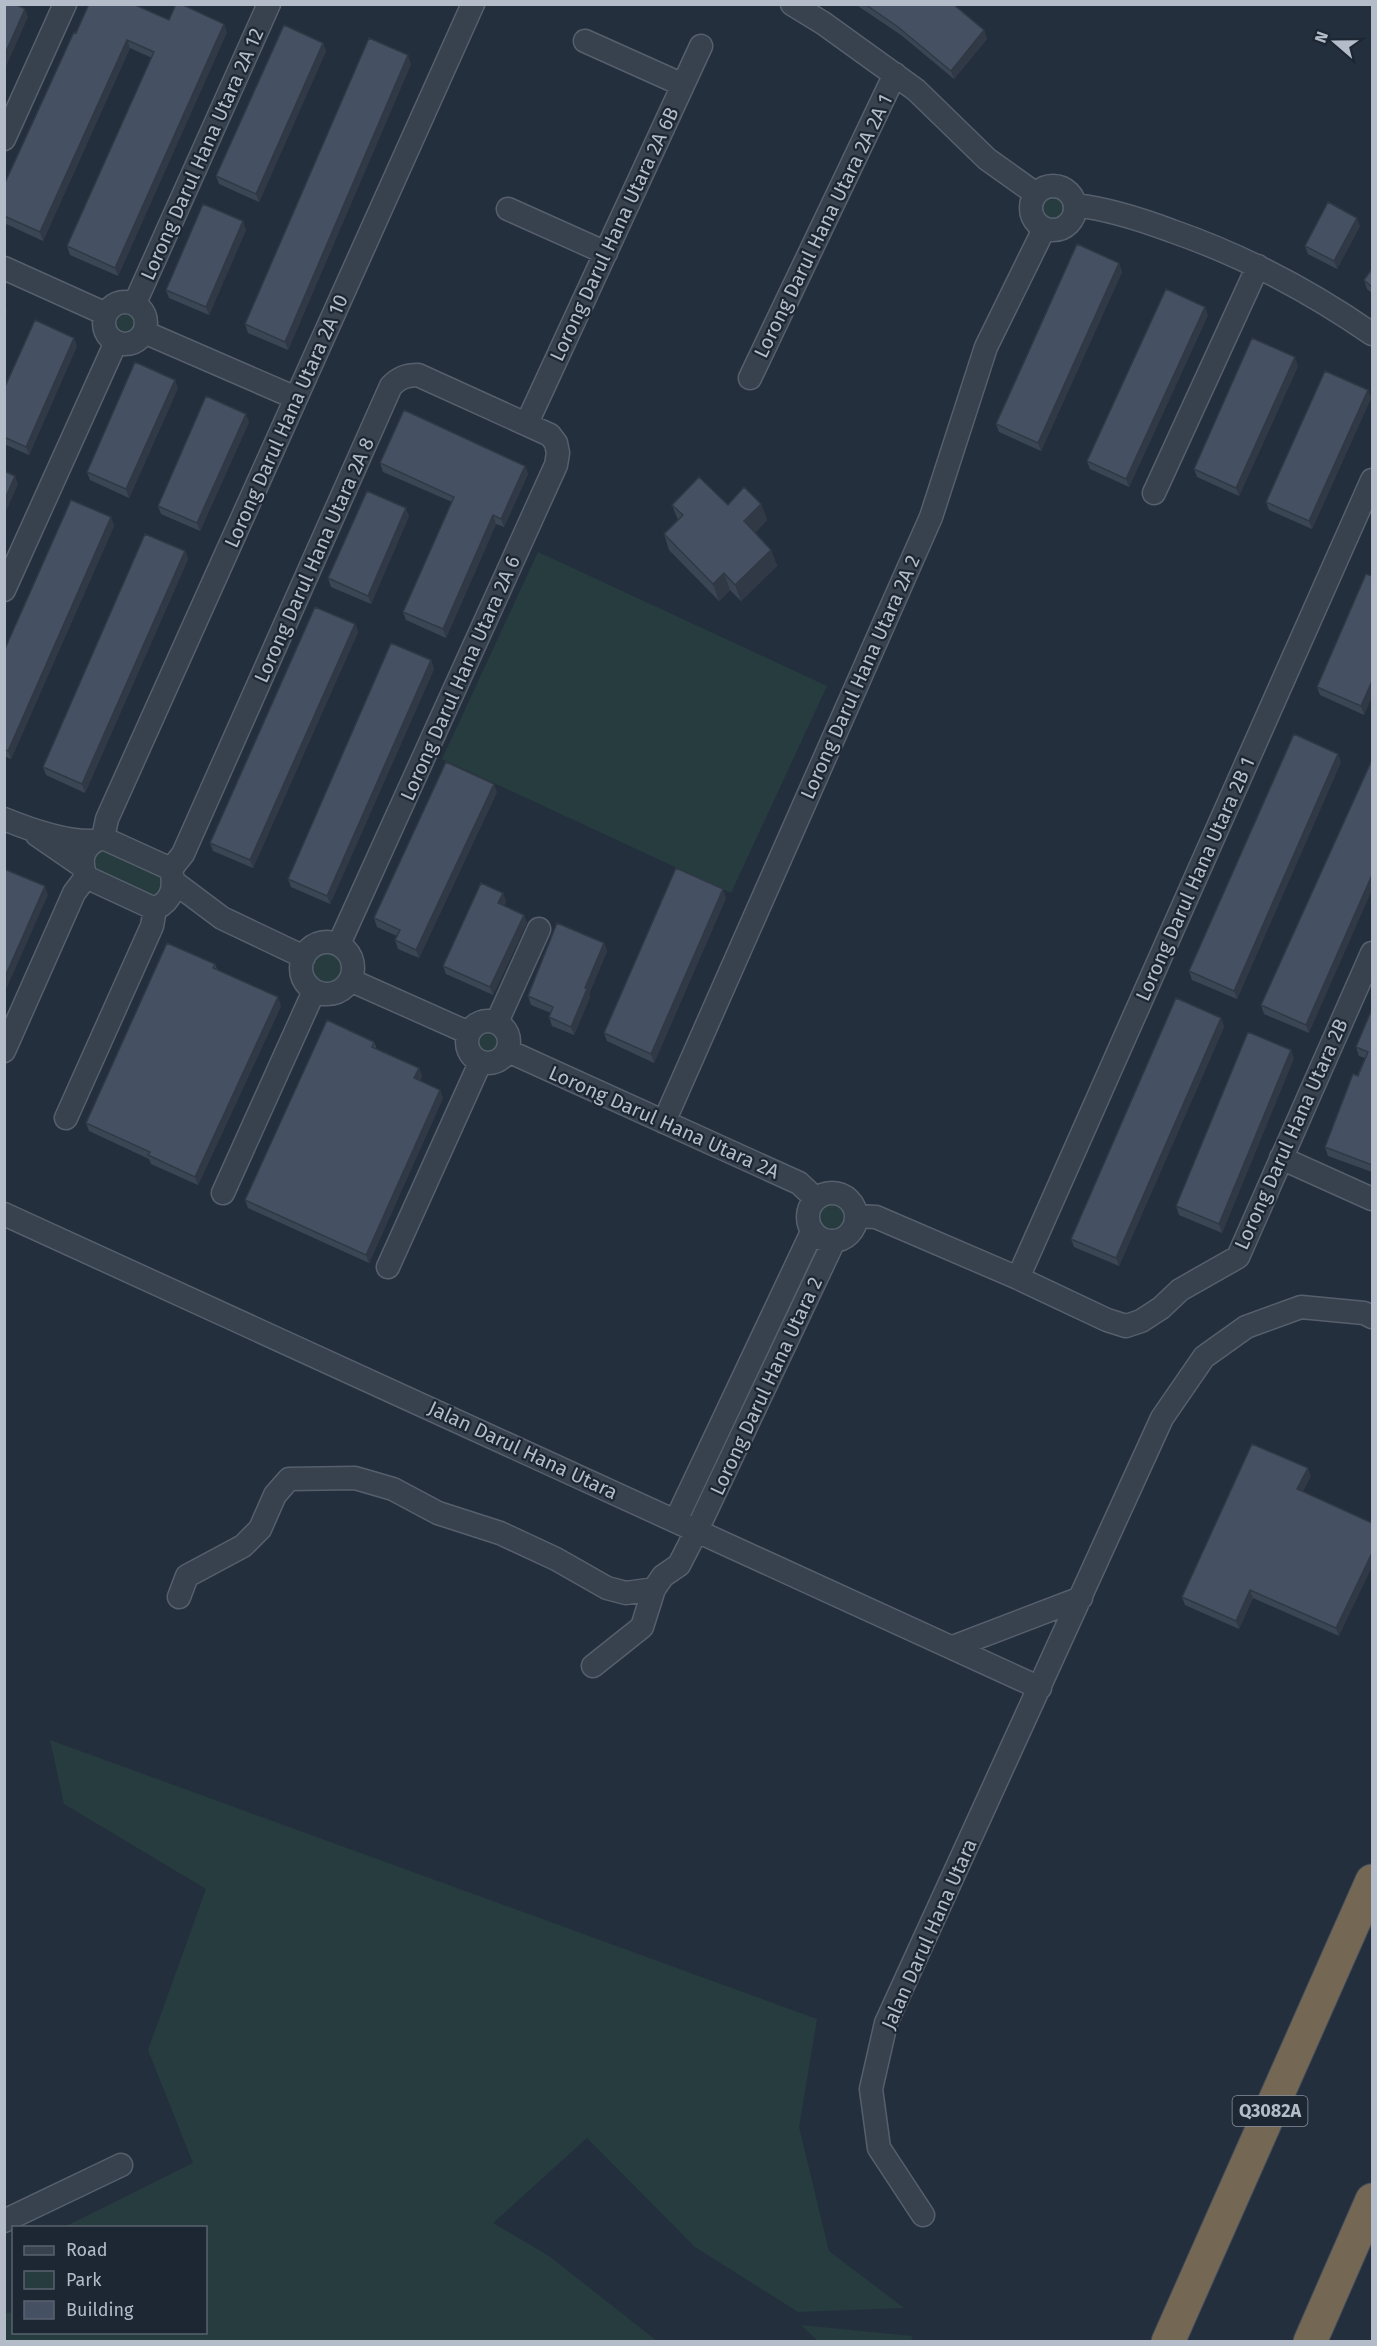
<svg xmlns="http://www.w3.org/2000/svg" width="1377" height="2346" viewBox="0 0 1377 2346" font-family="'Fira Sans',sans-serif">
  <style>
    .green { fill: #263c3f }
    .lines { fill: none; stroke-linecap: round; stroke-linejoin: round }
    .street-casing { stroke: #565f6c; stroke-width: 25 }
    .highway-casing { stroke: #434c59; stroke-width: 35 }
    .street { stroke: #38414e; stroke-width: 22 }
    .highway { stroke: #746855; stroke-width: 33 }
    .wall { fill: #3b4654 }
    .shaded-wall { fill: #303945 }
    .building { fill: #455162; stroke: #303945; stroke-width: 1.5 }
    .labels { text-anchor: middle; stroke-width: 4.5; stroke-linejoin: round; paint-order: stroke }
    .shield { fill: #1d2633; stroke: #878f9c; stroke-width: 1.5 }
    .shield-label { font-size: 18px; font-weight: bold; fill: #b4bcc9 }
    .street-label { font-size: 20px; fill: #b4bcc9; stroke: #1d2633 }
  </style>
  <rect width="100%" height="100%" fill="#242f3e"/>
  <!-- green -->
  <path class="green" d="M1037 209a16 16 0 1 1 32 0a16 16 0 1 1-32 0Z
    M109 322a16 16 0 1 1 32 0a16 16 0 1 1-32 0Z
    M538 552 827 686 731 893 442 759Z
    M102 849 162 872 166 885 155 899 96 876 92 857Z
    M311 968a15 15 0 1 1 30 0a15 15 0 1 1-30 0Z
    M473 1042a15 15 0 1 1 30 0a15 15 0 1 1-30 0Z
    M816 1216a16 16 0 1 1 32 0a16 16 0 1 1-32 0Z
    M50 1740 817 2019 799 2127 829 2251 904 2308 798 2312 695 2247 587 2138 493 2223 549 2256 657 2341H5V2313L13 2312 14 2332H206V2228L64 2227 193 2163 148 2050 206 1889 64 1804Z
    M801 2325 912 2336 911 2341H818Z"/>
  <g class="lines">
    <defs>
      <path id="street" d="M792 4 823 23 916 90 987 159 1036 194
        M585 41 683 85
        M4 139 65 4
        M1031 208a22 22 0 1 1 44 0a22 22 0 1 1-44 0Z
        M1075 205C1109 209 1140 219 1172 231 1244 256 1310 291 1372 334
        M508 209 606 253
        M4 268 106 314
        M104 323a21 21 0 1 1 42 0a21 21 0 1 1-42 0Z
        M135 303 269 4
        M144 332 296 398
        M750 378 895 74
        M527 423 701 46
        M1154 493 1258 266
        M4 590 116 342
        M4 819C31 830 64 842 93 841
        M37 835 82 866
        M103 838 107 819 473 4
        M103 838 171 869C175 887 173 900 155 909L86 877C79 859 83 844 103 838Z
        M171 869 183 854 391 386C399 378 406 375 418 375L550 435 556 443 558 453 556 465 339 944
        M174 882 222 918 304 957
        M301 968a26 26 0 1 1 52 0a26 26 0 1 1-52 0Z
        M350 980 469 1033
        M467 1042a21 21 0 1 1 42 0a21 21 0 1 1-42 0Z
        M497 1022 539 929
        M4 1051 74 893 86 877
        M508 1051 799 1183 816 1199
        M66 1118 152 926 155 909
        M664 1122 931 517 986 347 1044 229
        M1281 1158 1372 1199
        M808 1217a24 24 0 1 1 48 0a24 24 0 1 1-48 0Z
        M223 1193 314 991
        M4 1214 1040 1688
        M856 1216 876 1217 1018 1278 1107 1320 1126 1326 1141 1321 1161 1308 1180 1290 1238 1257 1372 953
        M388 1267 480 1063
        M1018 1278 1372 480
        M676 1520 812 1232
        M179 1597 187 1576 243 1546 260 1529 275 1495 289 1479 355 1478 393 1489 438 1513 500 1533 556 1559 607 1588 626 1593 654 1589
        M953 1647 1081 1598
        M593 1666 642 1627 654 1589 663 1576 679 1565 697 1530 834 1241
        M923 2215 879 2148 871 2089 886 2023 1162 1418 1204 1357 1246 1327 1301 1307 1364 1313 1372 1317
        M4 2221 121 2165"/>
      <path id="highway" d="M1168 2342 1372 1881
        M1310 2342 1372 2200"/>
    </defs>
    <!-- street casing -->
    <use href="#street" class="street-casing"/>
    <!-- highway casing -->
    <use href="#highway" class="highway-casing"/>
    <!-- street -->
    <use href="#street" class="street"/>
    <!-- highway -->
    <use href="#highway" class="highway"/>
  </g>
  <!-- wall -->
  <path class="wall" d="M855 4H953L984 30 987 39 954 79 901 35Z
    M169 20 227 32 118 276 70 255 67 246 152 58 130 48 43 241 4 223V185L76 33Z
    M323 43 326 51 259 202 219 184 216 176Z
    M411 64 288 350 248 333 245 324Z
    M1360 226 1337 269 1308 254 1305 246Z
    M246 230 209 315 169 298 166 290Z
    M1119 263 1122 272 1041 451 999 432 996 424Z
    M1372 269V293L1367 289 1364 280Z
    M1208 315 1129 487 1090 469 1087 461Z
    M77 346 29 455 4 444V389Z
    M1298 366 1239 496 1197 477 1194 469Z
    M178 388 129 498 90 480 87 472Z
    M1368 390 1371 398 1312 529 1269 510 1266 502Z
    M249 422 200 531 161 514 158 506Z
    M380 463 525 466 528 474 504 527 496 524 446 638 406 620 403 612 452 502 383 472Z
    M761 504 767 520 755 533 771 550 777 566 741 601 730 590 719 601 669 550 664 534 678 520 672 505Z
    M409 516 371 604 331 587 328 578Z
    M111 517 114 526 11 759 4 756V651Z
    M185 551 188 559 85 793 46 775 43 767Z
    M1372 576V696L1364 715 1320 695 1317 687Z
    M355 624 358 632 253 868 213 851 210 843Z
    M431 660 434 669 330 904 291 887 288 879Z
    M1372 760 1309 1033 1264 1014 1261 1005Z
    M1341 762 1237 999 1192 980 1189 971Z
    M497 792 419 958 398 949 395 940 397 936 377 927 374 918Z
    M503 893 506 902 504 906 524 915 527 923 493 995 446 974 443 966Z
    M726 898 654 1063 607 1041 604 1033Z
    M604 943 607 951 589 994 590 997 574 1035 552 1026 549 1017 551 1013 531 1005 528 996Z
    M215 964 217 969 281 1006 198 1185 151 1164 149 1159 89 1131 86 1123Z
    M1372 1009V1172L1328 1156 1325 1147 1365 1058 1359 1056 1356 1047Z
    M1221 1018 1224 1027 1119 1266 1074 1247 1071 1239Z
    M374 1042 377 1049 419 1068 422 1076 420 1081 440 1090 443 1098 369 1263 248 1208 245 1200Z
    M1294 1058 1222 1233 1179 1215 1176 1206Z
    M1311 1476 1303 1491 1339 1636 1253 1598 1239 1629 1185 1605 1182 1597Z"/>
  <!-- shaded-wall -->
  <path class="shaded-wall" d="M25 9 28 17 4 71V56Z
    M224 24 227 32 118 276 115 268Z
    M984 30 987 39 954 79 951 71Z
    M127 40 130 48 43 241 40 232Z
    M323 43 326 51 259 202 256 194Z
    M408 55 411 64 288 350 285 342Z
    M1357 218 1360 226 1337 269 1334 261Z
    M243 221 246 230 209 315 206 307Z
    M1119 263 1122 272 1041 451 1038 443Z
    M4 304 7 312 4 318Z
    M1205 307 1208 315 1129 487 1126 479Z
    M74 338 77 346 29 455 26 447Z
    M1295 357 1298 366 1239 496 1236 488Z
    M175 380 178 388 129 498 126 489Z
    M1368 390 1371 398 1312 529 1309 521Z
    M246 414 249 422 200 531 197 523Z
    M525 466 528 474 504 527 501 519Z
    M15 476 18 484 4 516V501Z
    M761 504 767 520 750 538 744 521Z
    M406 508 409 516 371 604 368 596Z
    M493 515 496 524 446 638 443 629Z
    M111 517 114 526 11 759 8 751Z
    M771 550 777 566 741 601 735 585Z
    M185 551 188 559 85 793 82 784Z
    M724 573 730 590 719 601 713 584Z
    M355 624 358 632 253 868 250 860Z
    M431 660 434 669 330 904 327 896Z
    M1372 681V696L1364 715 1361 706Z
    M1338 754 1341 762 1237 999 1234 991Z
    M494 784 497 792 419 958 416 950Z
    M1372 875V890L1309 1033 1306 1025Z
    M45 886 48 895 4 994V979Z
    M723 889 726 898 654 1063 651 1054Z
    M503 893 506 902 501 912 498 903Z
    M524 915 527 923 493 995 490 987Z
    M604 943 607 951 589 994 590 997 574 1035 571 1027 585 988Z
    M278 997 281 1006 198 1185 195 1177Z
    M1221 1018 1224 1027 1119 1266 1116 1258Z
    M1291 1050 1294 1058 1222 1233 1219 1224Z
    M419 1068 422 1076 417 1086 414 1078Z
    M440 1090 443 1098 369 1263 366 1255Z
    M1308 1468 1311 1476 1300 1497 1297 1489Z
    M1372 1553V1567L1339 1636 1336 1628Z
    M1250 1590 1253 1598 1239 1629 1236 1621Z"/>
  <!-- building -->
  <path class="building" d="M4 4H15L25 9 4 56Z
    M89 4H133L169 20 176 4H181L224 24 115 268 67 246 154 52 127 40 40 232 4 216V185L74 32 76 33Z
    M865 4H953L984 30 951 71 898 27Z
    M284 25 323 43 256 194 216 176Z
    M369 38 408 55 285 342 245 324Z
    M1328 202 1357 218 1334 261 1305 246Z
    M203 204 243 221 206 307 166 290Z
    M1077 244 1119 263 1038 443 996 424Z
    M1372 269V287L1364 280Z
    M1166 289 1205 307 1126 479 1087 461Z
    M35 320 74 338 26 447 4 437V389Z
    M1252 338 1295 357 1236 488 1194 469Z
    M135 362 175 380 126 489 87 472Z
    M1325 371 1368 390 1309 521 1266 502Z
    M206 396 246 414 197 523 158 506Z
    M404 410 525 466 501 519 493 515 443 629 403 612 454 497 380 463Z
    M4 471 15 476 4 501Z
    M699 477 728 505 744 487 761 504 744 521 771 550 735 585 724 573 713 584 664 534 683 515 672 505Z
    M367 491 406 508 368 596 328 578Z
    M71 500 111 517 8 751 4 749V651Z
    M145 534 185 551 82 784 43 767Z
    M1366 574 1372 576V681L1361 706 1317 687Z
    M315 607 355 624 250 860 210 843Z
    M391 643 431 660 327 896 288 879Z
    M1294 734 1338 754 1234 991 1189 971Z
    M1372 760V875L1306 1025 1261 1005Z
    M446 762 494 784 416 950 395 940 400 930 374 918Z
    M676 868 723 889 651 1054 604 1033Z
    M4 869 45 886 4 979Z
    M481 883 503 893 498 903 524 915 490 987 443 966Z
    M557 923 604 943 585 988 587 989 571 1027 549 1017 553 1007 528 996Z
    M167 943 215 964 213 968 278 997 195 1177 148 1155 150 1152 86 1123Z
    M1176 998 1221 1018 1116 1258 1071 1239Z
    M1372 1009V1165L1325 1147 1353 1074 1358 1076 1368 1052 1356 1047Z
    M327 1020 374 1042 372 1047 419 1068 414 1078 440 1090 366 1255 245 1200Z
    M1248 1032 1291 1050 1219 1224 1176 1206Z
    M1252 1444 1308 1468 1297 1489 1372 1523V1553L1336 1628 1250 1590 1236 1621 1182 1597Z"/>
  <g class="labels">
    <!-- shield labels -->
    <rect class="shield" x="1232.5" y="2096" width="75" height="30" rx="4.5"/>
    <g class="shield-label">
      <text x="1270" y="2117">Q3082A</text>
    </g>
    <!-- street labels -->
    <g class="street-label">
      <text transform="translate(202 154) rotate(-66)" y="7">Lorong Darul Hana Utara 2A 12</text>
      <text transform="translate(823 226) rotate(-64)" y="7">Lorong Darul Hana Utara 2A 2A 1</text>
      <text transform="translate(614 234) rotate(-65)" y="7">Lorong Darul Hana Utara 2A 6B</text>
      <text transform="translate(286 421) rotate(-66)" y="7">Lorong Darul Hana Utara 2A 10</text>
      <text transform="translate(314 560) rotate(-66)" y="7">Lorong Darul Hana Utara 2A 8</text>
      <text transform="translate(860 677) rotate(-66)" y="7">Lorong Darul Hana Utara 2A 2</text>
      <text transform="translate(460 678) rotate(-66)" y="7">Lorong Darul Hana Utara 2A 6</text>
      <text transform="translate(1195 879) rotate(-66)" y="7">Lorong Darul Hana Utara 2B 1</text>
      <text transform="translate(664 1122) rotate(24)" y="7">Lorong Darul Hana Utara 2A</text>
      <text transform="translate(1291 1134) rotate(-66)" y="7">Lorong Darul Hana Utara 2B</text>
      <text transform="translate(766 1386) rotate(-65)" y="7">Lorong Darul Hana Utara 2</text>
      <text transform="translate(523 1450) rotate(25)" y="7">Jalan Darul Hana Utara</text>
      <text transform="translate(929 1934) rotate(-66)" y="7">Jalan Darul Hana Utara</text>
    </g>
  </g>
  <!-- border -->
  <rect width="1377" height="2346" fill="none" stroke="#b4bcc9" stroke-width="12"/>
  <!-- legend -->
  <rect x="12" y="2226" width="195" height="108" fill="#1d2633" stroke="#59626f" stroke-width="1.5"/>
  <rect x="24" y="2246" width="30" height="9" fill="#38414e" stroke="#59626f" stroke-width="1.5"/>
  <text x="66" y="2256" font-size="18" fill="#b4bcc9">Road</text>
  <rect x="24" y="2271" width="30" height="18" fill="#263c3f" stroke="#59626f" stroke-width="1.5"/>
  <text x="66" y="2286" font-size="18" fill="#b4bcc9">Park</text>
  <rect x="24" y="2301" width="30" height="18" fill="#455162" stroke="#59626f" stroke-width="1.5"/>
  <text x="66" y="2316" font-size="18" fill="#b4bcc9">Building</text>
  <!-- north arrow -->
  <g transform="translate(1335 42) rotate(290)" stroke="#1d2633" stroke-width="4.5" paint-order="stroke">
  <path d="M0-4.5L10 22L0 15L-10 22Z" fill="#b4bcc9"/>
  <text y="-9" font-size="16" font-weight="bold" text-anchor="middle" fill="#b4bcc9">N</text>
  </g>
</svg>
